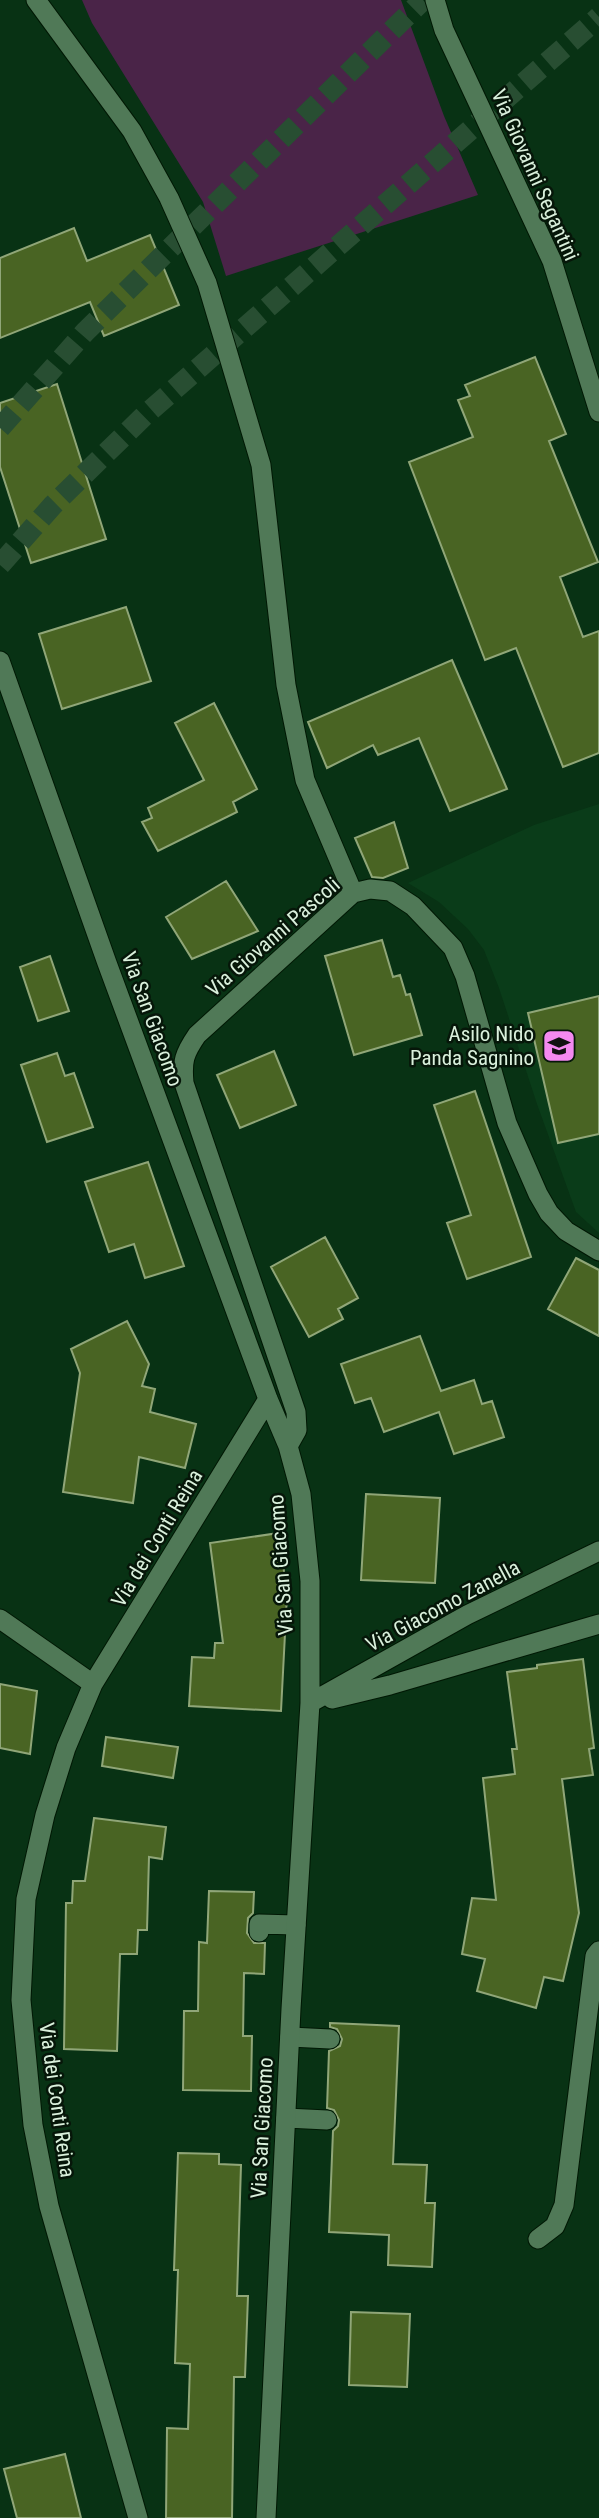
<svg xmlns="http://www.w3.org/2000/svg" width="599" height="2518" viewBox="0 0 599 2518" font-family="'Roboto Condensed',sans-serif">
  <style>
    .built { fill: #0a3c19 }
    .green { fill: #4a2448 }
    .building { fill: #496423; stroke: #90a678; stroke-width: 2 }
    .lines { fill: none; stroke-linecap: round; stroke-linejoin: round }
    .motorway-tunnel { stroke: #284e32; stroke-width: 21; stroke-dasharray: 21 10; stroke-linecap: butt }
    .pedestrian-casing { stroke: #001804; stroke-width: 21 }
    .minor-casing { stroke: #001804; stroke-width: 21 }
    .pedestrian { stroke: #507957; stroke-width: 19 }
    .minor { stroke: #507957; stroke-width: 19 }
    .labels { text-anchor: middle; stroke-width: 5; stroke-linejoin: round; paint-order: stroke }
    .street-label { font-size: 21px; fill: #daf0dc; stroke: #061609 }
    .poi-label { font-size: 21px; fill: #daf0dc; stroke: #061609; text-anchor: end }
  </style>
  <rect width="100%" height="100%" fill="#083214"/>
  <!-- built -->
  <path class="built" d="M599 804V1233L576 1212 537 1104 499 988 484 950 468 929 439 902 408 883 534 825Z"/>
  <!-- green -->
  <path class="green" d="M82 0H401L444 116 478 195 226 276 203 202 92 23Z"/>
  <!-- building -->
  <path class="building" d="M74 228 87 261 150 235 179 305 104 336 90 302 0 338V258Z
    M535 357 566 434 549 441 598 562 560 577 583 637 599 631V753L563 767 516 648 485 660 409 462 473 437 458 400 470 396 465 385Z
    M57 384 106 539 31 563 0 467V403Z
    M126 607 151 681 62 709 39 634Z
    M452 660 507 789 450 811 419 738 378 755 373 745 327 768 308 722Z
    M214 703 257 789 233 802 237 812 158 851 142 822 152 818 148 808 204 780 175 723Z
    M394 822 408 868 383 878 372 877 355 838Z
    M226 881 258 931 192 959 166 917Z
    M382 940 393 977 400 975 406 995 410 994 422 1035 354 1055 325 956Z
    M50 956 69 1011 38 1021 20 967Z
    M599 996V1134L558 1143 528 1013Z
    M274 1051 296 1105 240 1128 217 1075Z
    M57 1053 65 1076 74 1073 93 1127 47 1142 21 1065Z
    M475 1091 531 1257 467 1279 447 1223 471 1215 434 1105Z
    M148 1162 184 1266 145 1278 134 1244 109 1252 85 1182Z
    M325 1237 358 1298 338 1309 343 1319 309 1337 271 1267Z
    M576 1258 599 1270V1336L548 1309Z
    M127 1321 149 1364 142 1386 155 1389 150 1412 196 1424 185 1468 139 1457 133 1503 63 1492 80 1373 71 1349Z
    M420 1336 441 1391 474 1380 482 1404 492 1401 504 1437 454 1454 439 1412 384 1432 371 1398 355 1403 341 1364Z
    M366 1494 440 1498 435 1583 361 1580Z
    M279 1533 287 1595 281 1711 189 1706 192 1657 214 1658 215 1643H223L210 1543Z
    M583 1659 594 1748 589 1749 593 1775 562 1779 579 1913 563 1981 544 1977 536 2008 477 1991 485 1959 462 1954 472 1898 496 1900 483 1778 515 1774 512 1749H517L507 1672 537 1668V1665Z
    M0 1684 37 1691 30 1754 0 1748Z
    M106 1737 178 1747 173 1778 102 1766Z
    M94 1818 166 1827 162 1859 149 1857 147 1930H138L137 1954H120L117 2051 64 2049 66 1903H72L73 1881H85Z
    M209 1891 254 1892 253 1913 248 1918 247 1933 254 1943H265L264 1974 244 1973 243 2036H252L251 2091 183 2090 184 2011H198L199 1942 207 1943Z
    M330 2023 399 2026 393 2164 427 2165 425 2203H435L432 2267 388 2265 389 2235 329 2232 333 2131 338 2126 339 2120 334 2110 327 2108 329 2051 340 2046 342 2039 337 2029 330 2027Z
    M178 2153 219 2154V2164L241 2165 237 2296H248L245 2377H234L232 2518H166L167 2428 188 2429 190 2364 175 2363 178 2270H174Z
    M351 2312 410 2314 407 2387 349 2385Z
    M65 2454 81 2518H17L4 2469Z"/>
  <g class="lines">
    <!-- motorway-tunnel -->
    <path class="motorway-tunnel" d="M0 428 85 332 423 0
      M0 565 53 505 144 416 599 17"/>
    <defs>
      <path id="pedestrian" d="M259 1932V1924L296 1925
        M290 2037 330 2039
        M286 2118 327 2120"/>
      <path id="minor" d="M36 0 132 131 169 198 207 283 261 465 286 685 305 780 353 893
        M435 0 444 30 552 261 599 412
        M0 661 107 963 268 1399 288 1446 301 1494 310 1581V1703L291 2009 266 2518
        M288 1446 297 1430 296 1412 184 1083C182 1061 184 1054 197 1035L353 893 370 889 390 891 413 906 453 948 465 976 507 1123 538 1194 549 1213 566 1231 599 1251
        M0 1619 93 1684
        M332 1699 390 1685 599 1624
        M310 1703 467 1615 599 1551
        M538 2239 555 2226 564 2205 595 1956 599 1951
        M138 2518 49 2206 33 2125 21 2000 26 1899 45 1815 66 1748 93 1684 268 1399"/>
    </defs>
    <!-- pedestrian casing -->
    <use href="#pedestrian" class="pedestrian-casing"/>
    <!-- minor casing -->
    <use href="#minor" class="minor-casing"/>
    <!-- pedestrian -->
    <use href="#pedestrian" class="pedestrian"/>
    <!-- minor -->
    <use href="#minor" class="minor"/>
  </g>
  <!-- icons -->
  <defs>
    <symbol id="school-square" viewBox="-11 -11 22 22"><rect x="-9" y="-9" width="18" height="18" rx="4" fill="#f489ef" stroke="#061609"/><path d="M0-5L7-2L0 1L-7-2ZM-4 1L0 2.5L4 1V4Q0 6-4 4Z" fill="#111"/></symbol>
  </defs>
  <g fill-rule="evenodd">
    <use href="#school-square" x="540" y="1027" width="38" height="38"/>
  </g>
  <g class="labels">
    <!-- street labels -->
    <g class="street-label">
      <text transform="translate(535 175) rotate(66)" y="7">Via Giovanni Segantini</text>
      <text transform="translate(273 937) rotate(-41)" y="7">Via Giovanni Pascoli</text>
      <text transform="translate(152 1019) rotate(70)" y="7">Via San Giacomo</text>
      <text transform="translate(157 1538) rotate(-59)" y="7">Via dei Conti Reina</text>
      <text transform="translate(281 1565) rotate(-94)" y="7">Via San Giacomo</text>
      <text transform="translate(443 1606) rotate(-28)" y="7">Via Giacomo Zanella</text>
      <text transform="translate(57 2100) rotate(82)" y="7">Via dei Conti Reina</text>
      <text transform="translate(262 2128) rotate(-87)" y="7">Via San Giacomo</text>
    </g>
    <!-- poi labels -->
    <g class="poi-label">
      <text x="534" y="1041">Asilo Nido<tspan x="534" dy="24">Panda Sagnino</tspan></text>
    </g>
  </g>
</svg>
